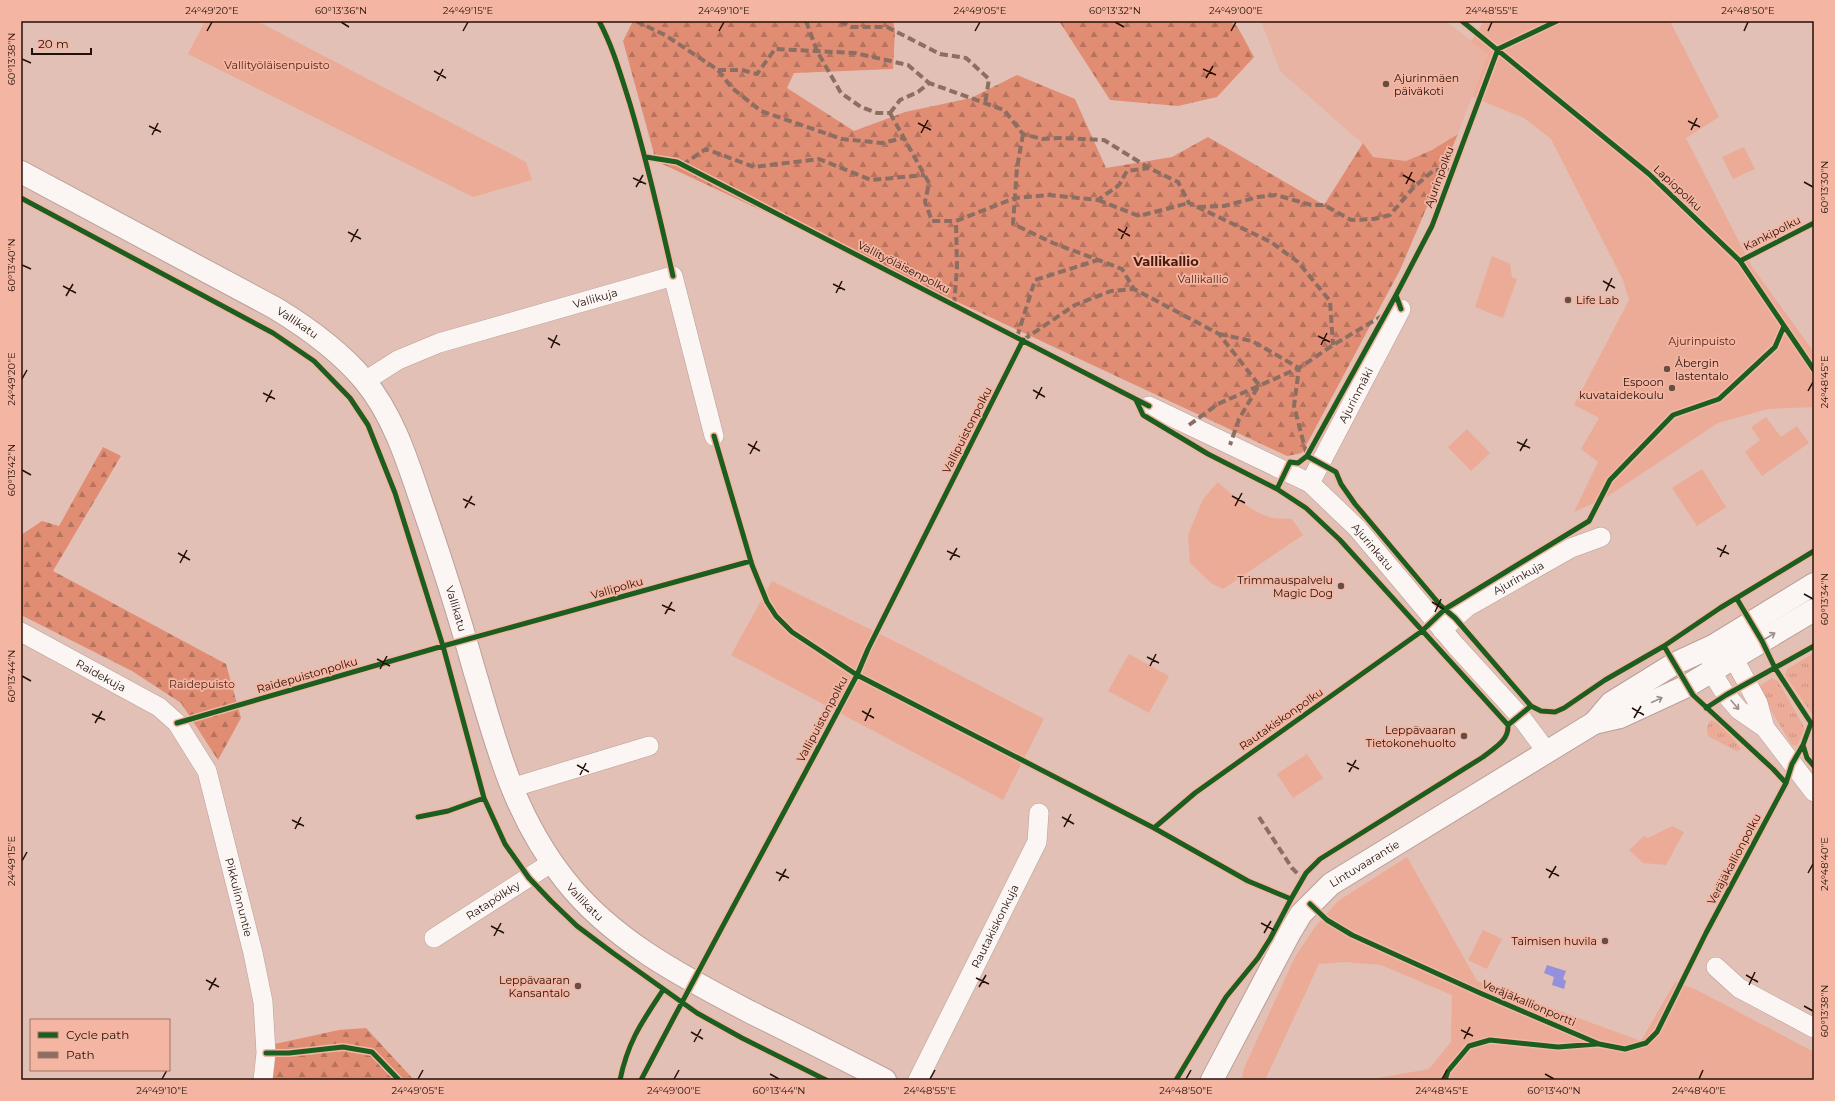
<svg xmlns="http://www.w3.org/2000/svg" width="1835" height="1101" viewBox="0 0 1835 1101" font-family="Montserrat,sans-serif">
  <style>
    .built { fill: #e9b3a3 }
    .grass { fill: url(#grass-tufts) }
    .forest { fill: url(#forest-firs) }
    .park { fill: #ebab97 }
    .water { fill: #9490dc }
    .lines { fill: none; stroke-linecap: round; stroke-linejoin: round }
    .minor-casing { stroke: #ba9f97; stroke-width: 20 }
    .secondary-casing { stroke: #ba9f97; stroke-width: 24 }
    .minor { stroke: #fbf6f4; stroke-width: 19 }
    .secondary { stroke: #fbf6f4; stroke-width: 22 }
    .quiet { stroke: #8d6e63; stroke-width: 4; stroke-dasharray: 8 4; stroke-linecap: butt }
    .cycleway-casing { stroke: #f4b6a3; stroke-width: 8 }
    .cycleway { stroke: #1b5e20; stroke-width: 5 }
    .oneway { stroke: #9b8e8a }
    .ticks { fill: none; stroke: #251009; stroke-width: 1.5 }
    .poi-dot { fill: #674e45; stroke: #f4b6a3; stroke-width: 1.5 }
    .labels { text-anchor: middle; stroke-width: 3.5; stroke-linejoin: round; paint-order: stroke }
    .park-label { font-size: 11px; fill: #572516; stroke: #f4b6a3 }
    .poi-label { font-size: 11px; fill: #251009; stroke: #f4b6a3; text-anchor: end }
    .street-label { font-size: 11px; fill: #251009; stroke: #f4b6a3 }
    .quarter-label { font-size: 13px; font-weight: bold; fill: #48180a; stroke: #f4b6a3 }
    .neatline { fill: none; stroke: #251009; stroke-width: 1.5 }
    .ticks-label { font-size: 10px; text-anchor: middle; fill: #251009 }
  </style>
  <defs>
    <pattern id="grass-tufts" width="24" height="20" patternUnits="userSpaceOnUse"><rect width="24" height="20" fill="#ebab97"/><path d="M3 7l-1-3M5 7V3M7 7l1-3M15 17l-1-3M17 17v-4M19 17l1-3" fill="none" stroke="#c99281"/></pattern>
    <pattern id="forest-firs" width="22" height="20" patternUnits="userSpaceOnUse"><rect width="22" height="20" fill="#e18d73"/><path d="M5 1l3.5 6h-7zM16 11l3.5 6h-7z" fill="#b6725d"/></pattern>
  </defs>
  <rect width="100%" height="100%" fill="#e2c0b5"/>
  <!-- built -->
  <path class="built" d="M1261 21H1446L1488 54 1458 134 1432 150 1406 161 1373 157 1362 143 1280 71Z"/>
  <!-- grass -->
  <path class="grass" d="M1814 653V717L1785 675 1787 669Z
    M1772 678 1778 681 1803 725 1804 730 1797 746 1792 745 1761 694 1758 687Z
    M1711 720C1722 724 1733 739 1741 748L1740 750 1736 751 1708 736 1707 727Z"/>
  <!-- forest -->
  <path class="forest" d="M633 21H893L895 31 893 69 794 73 787 88 854 131 905 112 971 98 1017 75 1075 99 1106 168 1172 157 1208 137 1324 205 1363 143 1373 157 1406 161 1432 150 1458 134 1400 270 1302 453 1287 456 656 161 623 41Z
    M1059 21H1228L1237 26 1254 57 1217 97 1178 106 1110 100Z
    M103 447 121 456 53 571 226 664 241 718 218 760 181 703 132 671 21 615V535L42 521 59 526Z
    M366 1028 414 1080H267L270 1045 339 1030Z"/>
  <!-- park -->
  <path class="park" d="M205 21H257L526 162 532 180 473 197 188 54Z
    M1484 21H1670L1719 117 1686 138 1752 267 1814 352V407L1768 409 1718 423 1605 498 1574 512 1598 462 1581 449 1599 418 1574 405 1629 300 1623 280 1551 139 1524 118 1472 97 1488 54 1471 42Z
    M1744 147 1755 169 1733 179 1722 157Z
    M1492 256 1510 264 1512 277 1517 279 1503 318 1475 307Z
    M1766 417 1781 437 1797 426 1809 443 1762 476 1745 452 1760 440 1751 427Z
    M1467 429 1490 453 1471 471 1448 447Z
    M1702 469 1726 507 1697 526 1672 488Z
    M1218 482C1232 495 1254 514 1273 518 1279 519 1286 518 1292 519L1303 535 1223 589 1211 583 1190 563 1188 535 1203 499Z
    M772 581 908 648 1044 719 1003 800 731 655Z
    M1129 654 1169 676 1149 713 1108 691Z
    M1307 754 1323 778 1293 798 1277 774Z
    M1672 826 1684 832 1666 865 1643 863 1629 850 1644 836 1648 838Z
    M1407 857 1477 981 1641 1041 1675 982 1697 990 1814 1052V1080H1375L1378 1078 1429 1069 1451 1042 1452 995 1381 965 1345 962 1319 964 1265 1080H1241L1245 1066 1295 957 1315 927 1338 901Z
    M1483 930 1502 939 1487 969 1468 960Z"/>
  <!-- water -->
  <path class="water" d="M1547 965 1566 971 1563 979 1566 981 1564 989 1552 985 1554 977 1544 973Z"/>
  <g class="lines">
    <defs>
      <g id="minor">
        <path id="s1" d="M365 381 398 360 439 343 673 276 714 436"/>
        <path id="s2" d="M1149 406 1310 483 1357 528 1456 646 1520 716 1547 752"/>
        <path id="s3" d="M1310 483 1401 309"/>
        <path id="s4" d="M1442 630 1467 607 1571 548 1601 537"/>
        <path id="s5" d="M21 632 159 707 177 723 207 771 253 953 263 1002 266 1053 263 1080"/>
        <path d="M1765 728 1758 703 1734 659 1713 646 1711 671 1726 695 1739 710 1765 728 1814 792"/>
        <path d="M511 788 649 746"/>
        <path id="s6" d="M434 938 551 863"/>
        <path d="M1716 967 1739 988 1814 1028"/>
        <path id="s7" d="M918 1080 1037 842 1039 813"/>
      </g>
      <g id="secondary">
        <path id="s8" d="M21 172 275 308C308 328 339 350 364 380 394 416 408 463 423 507 441 559 458 612 473 666 496 743 513 815 565 880 612 940 683 977 750 1012 795 1034 840 1057 885 1080"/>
        <path d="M1594 723 1620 717 1687 686 1814 610"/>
        <path id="s9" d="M1212 1080 1289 934 1301 914 1331 884 1594 723 1611 703 1674 664 1713 646 1814 584"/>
      </g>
    </defs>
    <!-- minor casing -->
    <use href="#minor" class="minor-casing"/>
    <!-- secondary casing -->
    <use href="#secondary" class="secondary-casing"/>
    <!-- minor -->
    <use href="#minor" class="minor"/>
    <!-- secondary -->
    <use href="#secondary" class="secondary"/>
    <!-- quiet -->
    <path class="quiet" d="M636 21 665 35 718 70 732 88 761 111 842 139 882 143 904 138
      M806 21 817 51 841 93 861 107 877 113H890
      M840 21 851 27H887L940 54 966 58 989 79 985 104
      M718 70H742L757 74 775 49 855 53 908 65 929 83
      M890 113 900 100 918 92 929 83 1004 110 1023 134 1042 139 1060 138 1104 140 1149 168 1178 182 1189 203 1271 242 1298 262 1330 301 1333 345
      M890 113 929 183 925 202 932 221H956L1015 198 1049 195 1098 200 1119 185 1127 171 1149 168
      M1023 134 1017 168 1013 224 1053 243 1122 269 1134 289 1219 334 1259 385 1239 419 1230 445
      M682 165 706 149 754 167 819 159 871 180 925 175
      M1098 200 1139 216 1189 203
      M1198 207 1224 206 1258 197 1276 195 1311 205H1324L1351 220 1374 219 1390 215 1414 187 1434 170H1452
      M954 305 957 268 956 221
      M1219 334 1252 341 1299 368 1294 406 1307 456
      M1017 337 1035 280 1098 260
      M1023 340 1075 305 1111 291 1134 289
      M1189 425 1218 404 1299 368 1333 345 1382 316
      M1259 817 1292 868 1303 879"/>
    <defs>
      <path id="cycleway" d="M599 21C613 47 621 76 630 104 647 161 660 218 673 276
        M1462 21 1649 174 1740 261 1814 370
        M1498 49 1557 21
        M646 157 677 162 1149 406
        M21 198 273 333 314 361 350 398 368 425 395 493 443 646 484 798 505 844 529 878 551 901 577 926 613 953 697 1013 742 1038 826 1080
        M1740 261 1814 223
        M1401 309 1396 295 1432 226 1498 49
        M1136 400 1143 415 1208 454 1277 489 1306 508 1340 540 1508 725
        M714 436 752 565 767 602 776 616 792 632 857 675 1154 828 1248 881 1291 899
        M1307 456 1336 472 1341 484 1355 504 1441 606 1455 618 1531 706
        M1277 489 1290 462 1298 463 1307 456 1396 295
        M1737 599 1762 641 1775 668 1811 723 1803 745 1807 758 1814 766
        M1664 646 1693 695 1773 769 1786 783
        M1706 708 1726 695 1814 646
        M177 723 443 646 751 561
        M418 817 448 811 484 798
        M1154 828 1195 793 1422 631 1445 609 1589 521 1610 480 1673 415 1719 399 1775 347 1784 326
        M1310 904 1327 920 1352 935 1480 993 1599 1044 1625 1049 1646 1043 1657 1032 1706 933 1786 783 1792 764 1803 745
        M266 1053H289L343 1047 372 1052 399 1080
        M620 1080C628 1041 642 1022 663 990
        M641 1080C712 944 786 810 857 675L868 649 1023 340
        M1176 1080 1226 997 1258 958 1270 939 1291 899 1306 873 1320 859 1483 757C1494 748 1509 741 1508 725L1531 706 1541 711 1555 712 1564 708 1605 680 1664 646 1720 608 1814 551
        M1445 1080 1448 1071 1469 1046 1490 1040 1558 1047 1597 1044"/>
    </defs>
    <!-- cycleway casing -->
    <use href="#cycleway" class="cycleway-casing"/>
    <!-- cycleway -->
    <use href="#cycleway" class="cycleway"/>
  </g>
  <!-- one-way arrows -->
  <defs><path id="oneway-shaft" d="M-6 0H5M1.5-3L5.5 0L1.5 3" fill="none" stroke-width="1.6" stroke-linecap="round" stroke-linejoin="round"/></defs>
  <g class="oneway">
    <use href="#oneway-shaft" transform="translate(1770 636) rotate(-31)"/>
    <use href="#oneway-shaft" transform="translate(1657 700) rotate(-25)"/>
    <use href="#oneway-shaft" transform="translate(1735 705) rotate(50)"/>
  </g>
  <!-- ticks -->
  <path class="ticks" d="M341 22 349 27M1115 22 1124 27M207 31 212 22M463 31 468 22M719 31 724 22M975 31 980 22M1231 31 1236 22M1488 31 1492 22M1744 31 1748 22M22 59 31 63M1203 69 1216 75M434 71 446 78M1206 78 1213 66M437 81 443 69M1688 121 1700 127M918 123 931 130M149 126 161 132M1691 130 1697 118M921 133 928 120M152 135 158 123M1403 175 1415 182M633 178 646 184M1804 182 1813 187M1406 184 1412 172M636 187 643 175M1118 229 1130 236M348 232 361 239M1121 239 1127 227M351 242 358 229M22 265 31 269M1603 281 1615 288M833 284 845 290M63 286 76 293M1606 291 1612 278M836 293 842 281M66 296 73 284M1318 336 1330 342M548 338 560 345M1321 345 1327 333M551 348 557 335M22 379 27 370M1033 390 1045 397M1808 391 1813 382M263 393 275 399M1036 399 1042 387M266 402 272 390M1517 442 1530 448M748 444 760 451M1520 451 1527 439M750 454 757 441M22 470 31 475M1232 496 1245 503M463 499 475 505M1235 506 1242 493M465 508 472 496M1717 548 1729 554M947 551 960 557M178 553 190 560M1720 557 1726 545M950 560 957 548M180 563 187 550M1804 594 1813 599M1432 602 1444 609M662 605 675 611M1435 612 1441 599M665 614 672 602M1147 657 1159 663M377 659 390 666M1150 666 1156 654M380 669 387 656M22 676 31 681M1632 708 1644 715M862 711 874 718M92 714 105 720M1634 718 1641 706M865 721 871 708M95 723 102 711M1347 763 1359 769M577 765 589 772M1349 772 1356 760M580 775 586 763M1062 817 1074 824M292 820 304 826M1064 827 1071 814M295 829 301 817M22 861 27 852M1546 869 1559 876M776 872 789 878M1808 873 1813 864M1549 878 1556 866M779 881 786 869M1261 923 1274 930M491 926 504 933M1264 933 1271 921M494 936 501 923M1746 975 1758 982M976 978 989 984M206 980 219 987M1749 985 1755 972M979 987 986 975M209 990 216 978M1804 1006 1813 1011M1461 1030 1473 1036M691 1032 703 1039M1464 1039 1470 1027M694 1042 701 1029M770 1074 779 1079M1545 1074 1554 1079M162 1079 167 1070M418 1079 423 1070M674 1079 679 1070M930 1079 935 1070M1186 1079 1191 1070M1442 1079 1447 1070M1699 1079 1703 1070"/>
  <!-- markers -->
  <g class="poi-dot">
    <circle cx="1386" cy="84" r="4"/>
    <circle cx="1568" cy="300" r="4"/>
    <circle cx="1667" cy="369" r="4"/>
    <circle cx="1672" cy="388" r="4"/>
    <circle cx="1341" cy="586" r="4"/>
    <circle cx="1464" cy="736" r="4"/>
    <circle cx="1605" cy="941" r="4"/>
    <circle cx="578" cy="986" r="4"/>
  </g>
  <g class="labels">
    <!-- park labels -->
    <g class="park-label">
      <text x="277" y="69">Vallityöläisenpuisto</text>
      <text x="1203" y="283">Vallikallio</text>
      <text x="1702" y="345">Ajurinpuisto</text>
      <text x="202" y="688">Raidepuisto</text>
    </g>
    <!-- poi labels -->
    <g class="poi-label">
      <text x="1394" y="82" text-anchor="start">Ajurinmäen<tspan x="1394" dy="13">päiväkoti</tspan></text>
      <text x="1576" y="304" text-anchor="start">Life Lab</text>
      <text x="1675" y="367" text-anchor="start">Åbergin<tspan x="1675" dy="13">lastentalo</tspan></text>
      <text x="1664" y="386">Espoon<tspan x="1664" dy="13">kuvataidekoulu</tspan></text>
      <text x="1333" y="584">Trimmauspalvelu<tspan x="1333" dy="13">Magic Dog</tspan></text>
      <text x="1456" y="734">Leppävaaran<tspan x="1456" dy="13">Tietokonehuolto</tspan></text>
      <text x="1597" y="945">Taimisen huvila</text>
      <text x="570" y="984">Leppävaaran<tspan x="570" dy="13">Kansantalo</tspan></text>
    </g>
    <!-- street labels -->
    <g class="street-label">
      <text transform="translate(1439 177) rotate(-70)" y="4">Ajurinpolku</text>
      <text transform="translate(1678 188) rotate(43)" y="4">Lapiopolku</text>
      <text transform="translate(1772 233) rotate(-27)" y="4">Kankipolku</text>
      <text transform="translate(904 267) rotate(27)" y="4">Vallityöläisenpolku</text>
      <text dy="4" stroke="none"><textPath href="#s1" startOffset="246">Vallikuja</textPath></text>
      <text dy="4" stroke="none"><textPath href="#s8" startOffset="315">Vallikatu</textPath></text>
      <text dy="4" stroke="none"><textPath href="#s3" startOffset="99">Ajurinmäki</textPath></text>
      <text transform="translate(967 430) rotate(-63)" y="4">Vallipuistonpolku</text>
      <text dy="4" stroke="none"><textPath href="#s2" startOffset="268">Ajurinkatu</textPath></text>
      <text dy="4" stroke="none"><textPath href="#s4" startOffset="93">Ajurinkuja</textPath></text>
      <text transform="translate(617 588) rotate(-16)" y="4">Vallipolku</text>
      <text dy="4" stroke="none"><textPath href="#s8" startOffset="651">Vallikatu</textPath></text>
      <text dy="4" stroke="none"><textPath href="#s5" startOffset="91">Raidekuja</textPath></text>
      <text transform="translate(307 675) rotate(-16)" y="4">Raidepuistonpolku</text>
      <text transform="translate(822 719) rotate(-62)" y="4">Vallipuistonpolku</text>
      <text transform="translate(1281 719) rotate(-35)" y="4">Rautakiskonpolku</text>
      <text transform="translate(1734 859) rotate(-62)" y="4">Veräjäkallionpolku</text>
      <text dy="4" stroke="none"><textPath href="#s9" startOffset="270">Lintuvaarantie</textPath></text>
      <text dy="4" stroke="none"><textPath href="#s5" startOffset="368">Pikkulinnuntie</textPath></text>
      <text dy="4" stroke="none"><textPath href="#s6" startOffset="70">Ratapölkky</textPath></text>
      <text dy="4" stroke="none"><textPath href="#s8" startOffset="975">Vallikatu</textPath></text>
      <text dy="4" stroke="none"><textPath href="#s7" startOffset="172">Rautakiskonkuja</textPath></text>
      <text transform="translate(1529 1003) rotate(23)" y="4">Veräjäkallionportti</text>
    </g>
    <!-- quarter labels -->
    <g class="quarter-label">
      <text x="1166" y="266">Vallikallio</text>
    </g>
  </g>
  <!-- border -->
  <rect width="1835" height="1101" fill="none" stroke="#f4b6a3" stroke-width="44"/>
  <!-- legend -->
  <rect x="30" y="1019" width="140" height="52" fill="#f4b6a3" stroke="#a17465"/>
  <rect x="38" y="1032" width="20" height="6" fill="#1b5e20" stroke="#a17465"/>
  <text x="66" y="1039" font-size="12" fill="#251009">Cycle path</text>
  <rect x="38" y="1052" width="20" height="6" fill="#8d6e63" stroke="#a17465"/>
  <text x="66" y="1059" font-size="12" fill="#251009">Path</text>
  <!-- scale -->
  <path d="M32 48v6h59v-6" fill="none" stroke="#251009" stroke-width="2"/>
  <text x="38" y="48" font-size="12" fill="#251009" stroke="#f4b6a3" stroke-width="3" paint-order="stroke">20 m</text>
  <rect x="22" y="22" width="1791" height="1057" class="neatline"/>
  <g class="ticks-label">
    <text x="212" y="14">24°49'20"E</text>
    <text x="341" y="14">60°13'36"N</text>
    <text x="468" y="14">24°49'15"E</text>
    <text x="724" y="14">24°49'10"E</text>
    <text x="980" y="14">24°49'05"E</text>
    <text x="1115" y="14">60°13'32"N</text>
    <text x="1236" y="14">24°49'00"E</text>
    <text x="1492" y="14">24°48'55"E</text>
    <text x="1748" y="14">24°48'50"E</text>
    <text transform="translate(11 59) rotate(-90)" y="4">60°13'38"N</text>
    <text transform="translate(1824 187) rotate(-90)" y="4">60°13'30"N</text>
    <text transform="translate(11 265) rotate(-90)" y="4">60°13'40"N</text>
    <text transform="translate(11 379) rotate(-90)" y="4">24°49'20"E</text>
    <text transform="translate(1824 382) rotate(-90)" y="4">24°48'45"E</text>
    <text transform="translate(11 470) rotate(-90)" y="4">60°13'42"N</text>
    <text transform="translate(1824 599) rotate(-90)" y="4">60°13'34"N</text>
    <text transform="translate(11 676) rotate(-90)" y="4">60°13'44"N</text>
    <text transform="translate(11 861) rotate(-90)" y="4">24°49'15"E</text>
    <text transform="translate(1824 864) rotate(-90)" y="4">24°48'40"E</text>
    <text transform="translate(1824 1011) rotate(-90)" y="4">60°13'38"N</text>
    <text x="162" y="1094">24°49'10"E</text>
    <text x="418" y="1094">24°49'05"E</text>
    <text x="674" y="1094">24°49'00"E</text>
    <text x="779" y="1094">60°13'44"N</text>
    <text x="930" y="1094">24°48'55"E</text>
    <text x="1186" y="1094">24°48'50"E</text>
    <text x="1442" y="1094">24°48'45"E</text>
    <text x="1554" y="1094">60°13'40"N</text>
    <text x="1699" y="1094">24°48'40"E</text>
  </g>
</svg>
